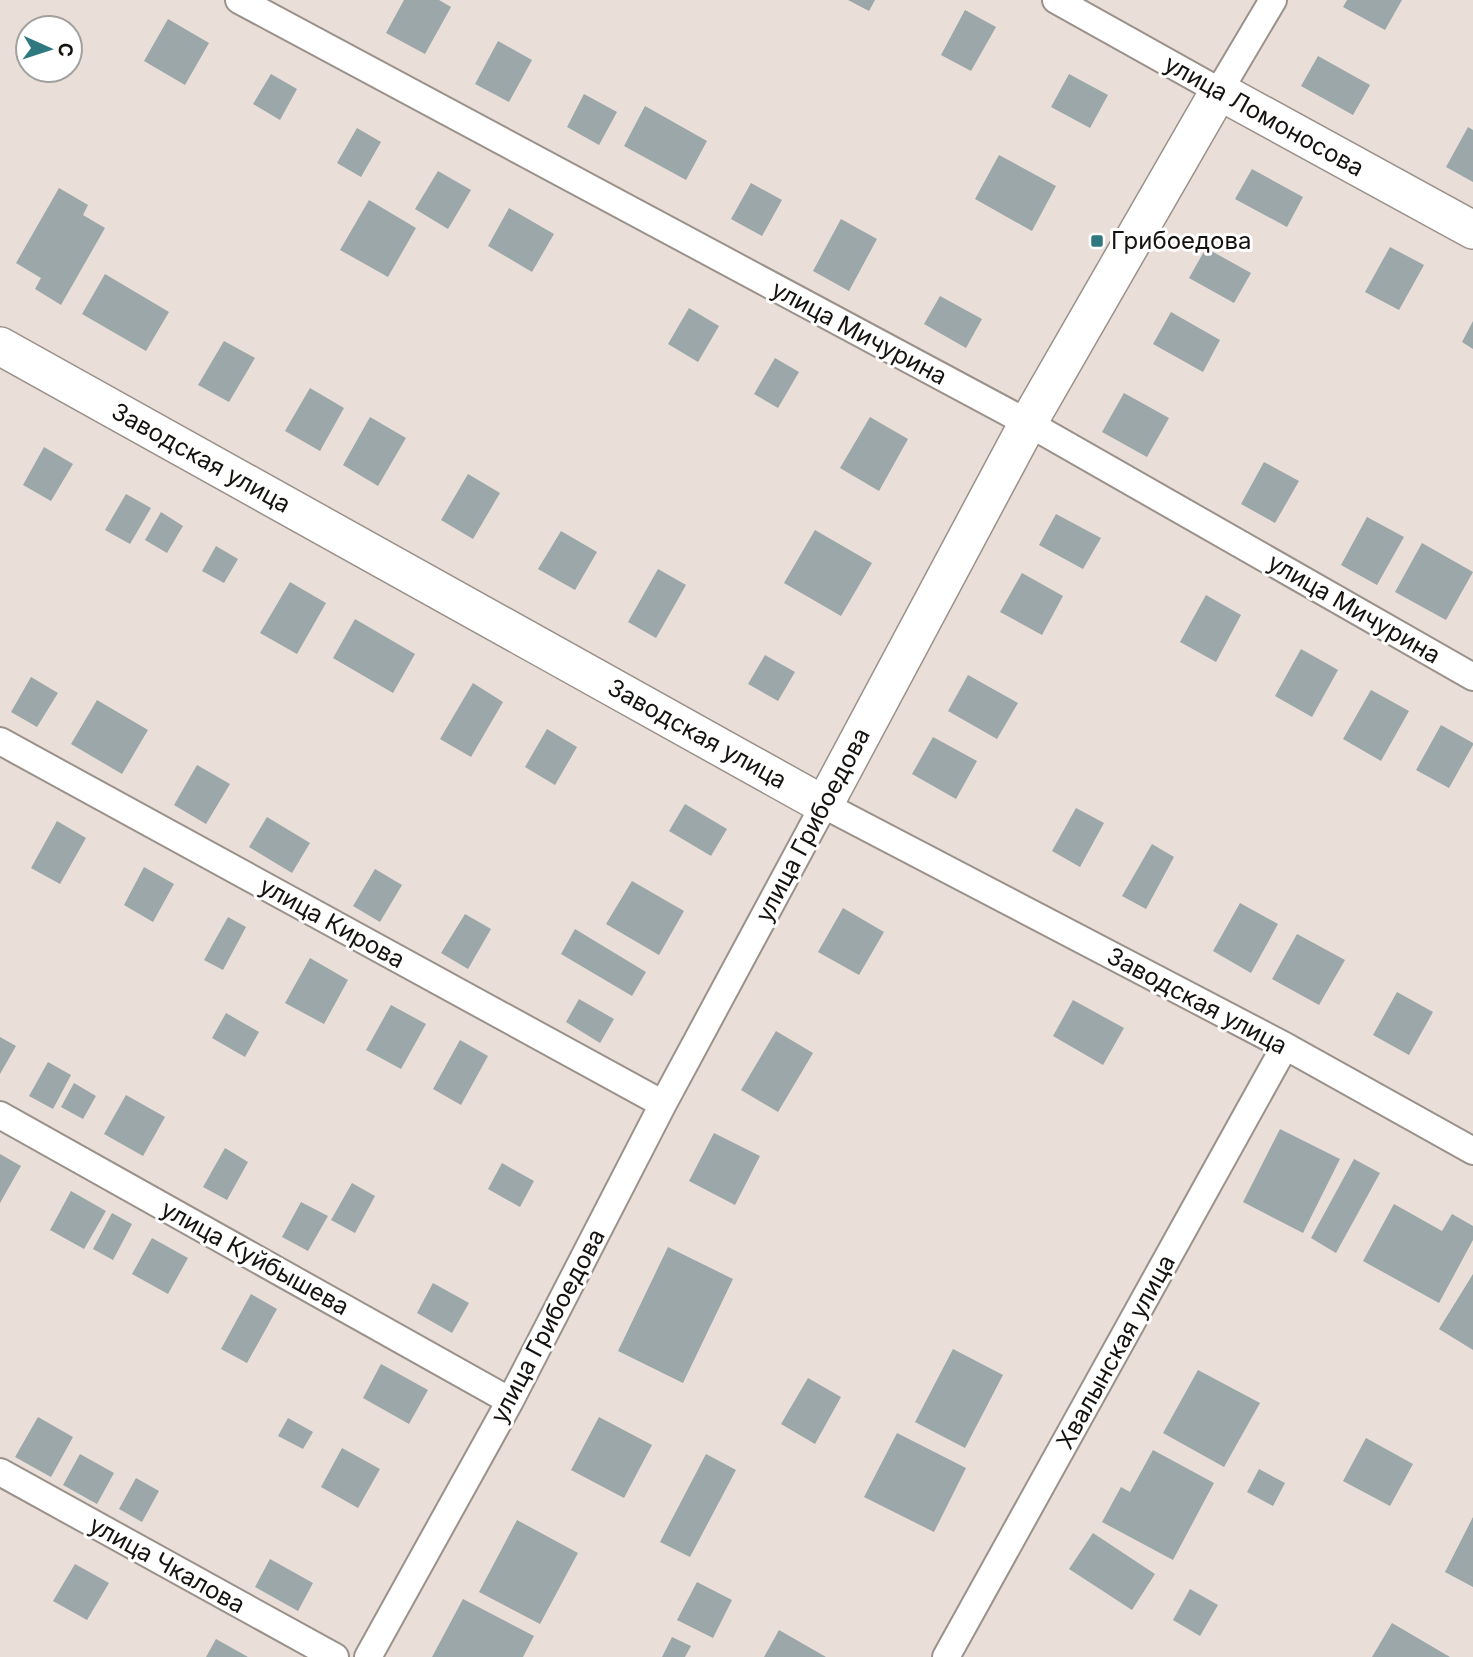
<svg xmlns="http://www.w3.org/2000/svg" width="1473" height="1657" viewBox="0 0 1473 1657" font-family="Inter,sans-serif">
  <style>
    .building { fill: #9ba7a9 }
    .lines { fill: none; stroke-linecap: round; stroke-linejoin: round }
    .street-casing { stroke: #9a918a; stroke-width: 30 }
    .secondary-casing { stroke: #9a918a; stroke-width: 40 }
    .street { stroke: #fff; stroke-width: 26 }
    .secondary { stroke: #fff; stroke-width: 37 }
    .poi-dot { fill: #2f7880; stroke: #fff; stroke-width: 2.5 }
    .labels { text-anchor: middle; stroke-width: 6; stroke-linejoin: round; paint-order: stroke }
    .street-label { font-size: 24px; fill: #15120f; stroke: #fff }
    .poi-label { font-size: 24px; fill: #15120f; stroke: #fff; text-anchor: start }
  </style>
  <rect width="100%" height="100%" fill="#e9dfd8"/>
  <!-- building -->
  <path class="building" d="M404 0H439L451 7 425 54 386 33Z
    M848 0H875L869 11Z
    M1347 0H1402L1385 30 1343 7Z
    M965 10 996 27 971 71 941 55Z
    M168 19 209 43 185 85 144 61Z
    M498 41 532 60 509 102 475 84Z
    M1318 56 1370 85 1353 115 1301 86Z
    M271 74 297 89 280 120 253 104Z
    M1069 74 1108 95 1090 128 1051 107Z
    M584 94 617 112 599 145 567 127Z
    M645 106 707 141 686 180 624 146Z
    M1468 127 1473 130V182L1446 167Z
    M357 128 381 142 361 177 337 163Z
    M999 155 1056 186 1032 231 975 199Z
    M1252 169 1303 197 1287 227 1235 199Z
    M438 171 471 190 448 229 415 209Z
    M751 183 782 200 762 236 731 219Z
    M59 188 88 205 83 215 105 228 61 305 35 289 41 278 16 263Z
    M369 200 416 228 388 277 340 250Z
    M509 208 554 234 532 272 488 246Z
    M841 219 877 239 849 291 813 271Z
    M1390 247 1424 265 1399 310 1365 292Z
    M1206 248 1251 273 1234 303 1189 278Z
    M105 274 169 312 146 351 82 314Z
    M940 296 982 319 966 348 924 324Z
    M689 308 719 326 698 362 668 344Z
    M1171 312 1220 340 1203 372 1153 344Z
    M1473 321V349L1462 342Z
    M224 341 255 358 229 402 198 385Z
    M775 358 799 372 778 408 754 394Z
    M310 388 344 408 320 451 285 431Z
    M1124 393 1169 418 1147 457 1102 432Z
    M370 417 406 438 378 486 343 465Z
    M870 417 908 439 879 491 840 468Z
    M44 447 73 464 51 501 23 485Z
    M1264 462 1299 481 1275 523 1241 504Z
    M468 474 500 493 473 539 441 520Z
    M126 494 151 508 130 544 105 530Z
    M161 512 183 526 167 553 145 540Z
    M1056 514 1101 538 1083 569 1039 545Z
    M1367 517 1404 537 1377 585 1341 565Z
    M815 530 872 563 841 616 784 583Z
    M561 531 597 552 575 590 538 569Z
    M1422 543 1473 572 1446 620 1395 592Z
    M216 546 238 559 224 583 202 571Z
    M658 569 686 585 656 638 628 622Z
    M1022 573 1063 596 1042 635 1000 612Z
    M290 582 326 603 297 654 260 633Z
    M1206 595 1241 615 1216 662 1180 642Z
    M355 619 415 654 393 693 333 658Z
    M1301 649 1338 670 1312 717 1275 696Z
    M765 655 795 672 778 701 748 684Z
    M968 675 1018 703 997 739 948 711Z
    M31 677 58 693 37 727 11 712Z
    M473 683 503 702 471 757 440 739Z
    M1371 690 1409 711 1381 761 1343 739Z
    M97 700 148 730 122 774 71 744Z
    M1441 725 1473 743V745L1449 788 1416 770Z
    M547 729 577 747 555 785 525 767Z
    M933 737 977 761 956 799 912 774Z
    M197 765 230 784 206 824 174 805Z
    M685 804 727 829 711 856 669 831Z
    M1076 808 1104 823 1080 867 1052 851Z
    M267 817 310 843 292 873 249 847Z
    M57 821 86 838 60 884 31 868Z
    M1152 844 1174 857 1146 909 1122 896Z
    M144 867 174 884 153 922 124 905Z
    M375 869 402 885 380 922 353 906Z
    M632 881 684 911 659 955 606 924Z
    M1240 903 1278 924 1251 973 1213 951Z
    M843 908 884 932 859 975 818 952Z
    M465 914 491 929 468 969 441 953Z
    M228 917 246 927 223 970 204 960Z
    M575 929 646 972 632 996 561 954Z
    M1297 934 1345 960 1319 1005 1272 979Z
    M310 958 348 980 324 1024 285 1003Z
    M1397 992 1433 1012 1409 1055 1373 1035Z
    M579 999 614 1019 600 1043 566 1022Z
    M1073 1000 1124 1028 1103 1065 1053 1036Z
    M391 1005 426 1024 401 1069 366 1050Z
    M226 1013 259 1032 245 1057 212 1038Z
    M776 1031 813 1053 778 1112 741 1090Z
    M0 1037 16 1046 0 1074Z
    M460 1040 488 1056 461 1105 433 1089Z
    M48 1062 71 1075 53 1109 29 1096Z
    M74 1083 96 1096 83 1119 61 1107Z
    M126 1095 165 1117 143 1156 104 1134Z
    M1280 1129 1340 1159 1303 1233 1243 1202Z
    M714 1133 760 1156 735 1205 689 1181Z
    M225 1148 248 1162 227 1200 203 1187Z
    M0 1154 21 1166 0 1203Z
    M1354 1159 1380 1173 1336 1253 1311 1238Z
    M502 1163 534 1181 520 1207 488 1189Z
    M352 1183 375 1196 355 1233 331 1220Z
    M71 1191 106 1211 84 1249 50 1230Z
    M301 1202 328 1216 308 1251 282 1237Z
    M1394 1204 1442 1231 1452 1214 1473 1226V1240L1439 1303 1363 1261Z
    M112 1213 132 1224 113 1260 93 1249Z
    M152 1238 188 1258 168 1294 132 1274Z
    M668 1247 733 1279 683 1383 618 1351Z
    M1473 1274V1350L1439 1329Z
    M433 1283 469 1303 452 1333 417 1313Z
    M251 1294 277 1309 247 1363 221 1349Z
    M953 1349 1003 1375 965 1448 915 1422Z
    M381 1364 428 1390 409 1424 363 1398Z
    M1198 1370 1260 1403 1224 1467 1163 1433Z
    M808 1378 841 1397 815 1444 781 1424Z
    M38 1417 73 1437 51 1477 15 1457Z
    M599 1417 652 1445 624 1498 571 1470Z
    M288 1418 313 1432 303 1449 278 1436Z
    M897 1433 966 1468 934 1532 864 1497Z
    M1366 1438 1413 1464 1390 1506 1343 1481Z
    M342 1448 380 1469 358 1508 321 1487Z
    M1153 1450 1214 1483 1173 1560 1102 1522 1121 1487 1130 1492Z
    M80 1454 114 1473 97 1504 63 1485Z
    M706 1454 736 1470 690 1557 660 1542Z
    M1259 1469 1285 1483 1273 1506 1247 1492Z
    M136 1478 159 1491 142 1522 119 1509Z
    M1473 1517V1587L1445 1572Z
    M517 1520 578 1553 540 1624 479 1592Z
    M1093 1533 1155 1574 1132 1610 1069 1569Z
    M270 1559 313 1583 298 1611 255 1587Z
    M75 1564 109 1583 87 1620 53 1601Z
    M697 1582 732 1600 713 1638 677 1620Z
    M1190 1589 1218 1605 1200 1636 1173 1620Z
    M463 1599 534 1636 523 1657H432Z
    M1392 1623 1450 1657H1372Z
    M779 1630 826 1657H764Z
    M672 1637 691 1646 685 1657H662Z
    M216 1639 248 1657H206Z"/>
  <g class="lines">
    <defs>
      <path id="street" d="M239 0 1028 423 1473 677
        M1056 0 1219 91 1273 0
        M0 741 663 1104
        M0 1115 510 1401
        M0 1472 335 1657
        M368 1657 510 1401 663 1104 824 805 1285 1046 1473 1151
        M946 1657 1285 1046"/>
      <path id="secondary" d="M0 346 824 805 1028 423 1219 91 1473 230"/>
    </defs>
    <!-- street casing -->
    <use href="#street" class="street-casing"/>
    <!-- secondary casing -->
    <use href="#secondary" class="secondary-casing"/>
    <!-- street -->
    <use href="#street" class="street"/>
    <!-- secondary -->
    <use href="#secondary" class="secondary"/>
  </g>
  <!-- markers -->
  <rect class="poi-dot" x="1090" y="234" width="14" height="14" rx="3.5"/>
  <g class="labels">
    <!-- street labels -->
    <g class="street-label">
      <text transform="translate(1264 116) rotate(29)" y="8">улица Ломоносова</text>
      <text transform="translate(859 333) rotate(28)" y="8">улица Мичурина</text>
      <text transform="translate(201 458) rotate(29)" y="8">Заводская улица</text>
      <text transform="translate(1354 609) rotate(30)" y="8">улица Мичурина</text>
      <text transform="translate(697 734) rotate(29)" y="8">Заводская улица</text>
      <text transform="translate(813 825) rotate(-62)" y="8">улица Грибоедова</text>
      <text transform="translate(332 923) rotate(29)" y="8">улица Кирова</text>
      <text transform="translate(1197 1001) rotate(28)" y="8">Заводская улица</text>
      <text transform="translate(255 1258) rotate(29)" y="8">улица Куйбышева</text>
      <text transform="translate(548 1326) rotate(-62)" y="8">улица Грибоедова</text>
      <text transform="translate(1116 1352) rotate(-61)" y="8">Хвалынская улица</text>
      <text transform="translate(167 1565) rotate(29)" y="8">улица Чкалова</text>
    </g>
    <!-- poi labels -->
    <g class="poi-label">
      <text x="1111" y="249">Грибоедова</text>
    </g>
  </g>
  <!-- north arrow -->
  <g transform="translate(49 49) rotate(93)"><circle r="33" fill="#ffffff" stroke="#a1a09f" stroke-width="2"/>
  <path d="M0-5L12 26L0 18L-12 26Z" fill="#2f7880"/>
  <text y="-10" font-size="19" font-weight="bold" text-anchor="middle" fill="#15120f">С</text>
  </g>
</svg>
